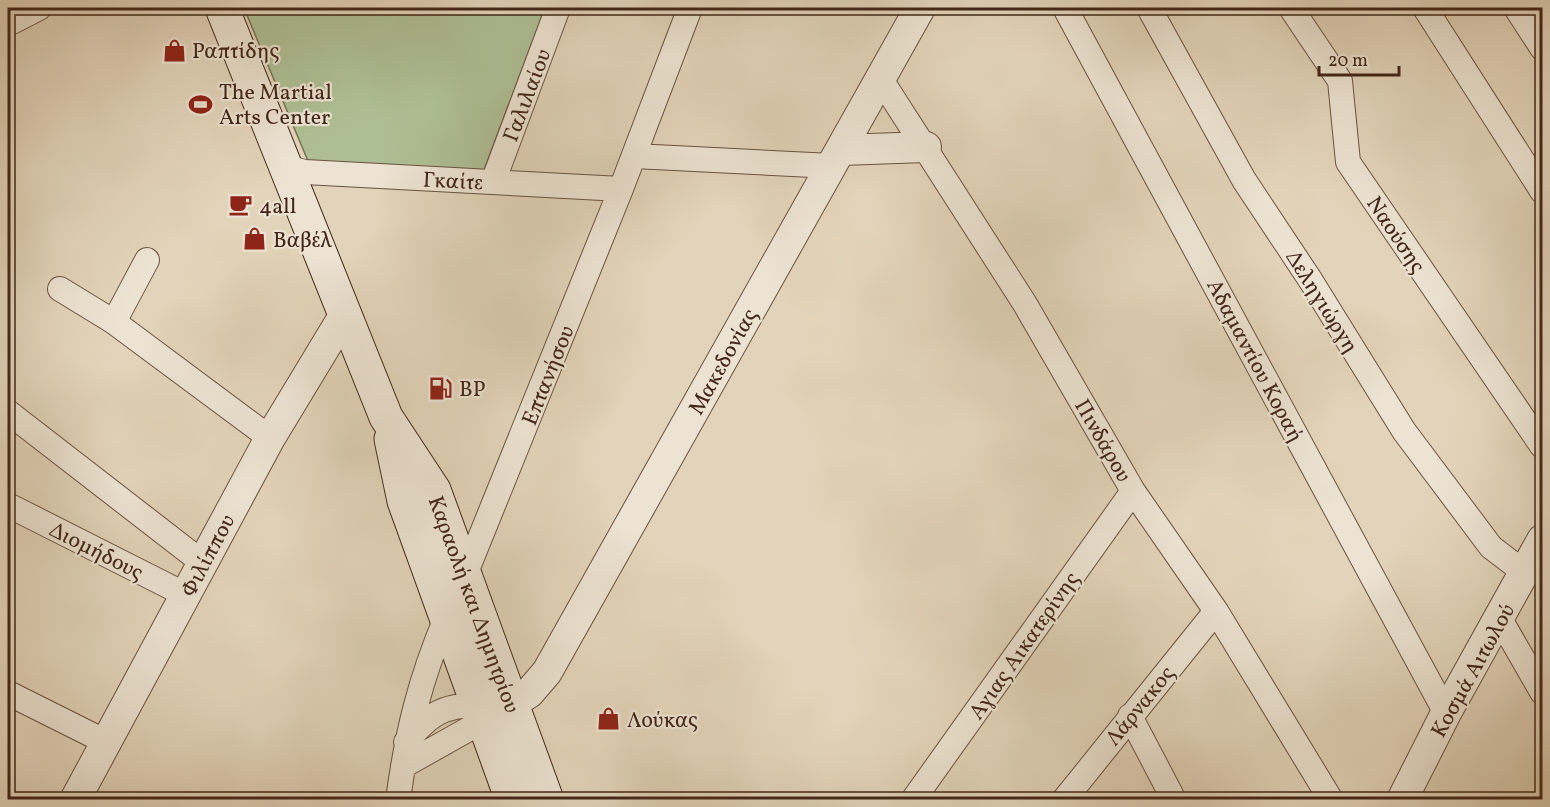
<svg xmlns="http://www.w3.org/2000/svg" width="1550" height="807" viewBox="0 0 1550 807" font-family="Vollkorn,serif">
  <style>
    .green { fill: #aebe94; stroke: #787256; stroke-width: 1.5 }
    .lines { fill: none; stroke-linecap: round; stroke-linejoin: round }
    .minor-casing { stroke: #6a5241; stroke-width: 26 }
    .tertiary-casing { stroke: #6a5241; stroke-width: 32 }
    .secondary-casing { stroke: #422719; stroke-width: 35 }
    .minor { stroke: #ece3d2; stroke-width: 24 }
    .tertiary { stroke: #ece3d2; stroke-width: 30 }
    .secondary { stroke: #ece3d2; stroke-width: 33 }
    .labels { text-anchor: middle; stroke-width: 4.5; stroke-linejoin: round; paint-order: stroke }
    .poi-label { font-size: 22px; fill: #422719; stroke: #ece3d2; text-anchor: start }
    .street-label { font-size: 22px; fill: #422719; stroke: #ece3d2 }
  </style>
  <rect width="100%" height="100%" fill="#e2d4ba"/>
  <filter id="stains"><feTurbulence type="fractalNoise" baseFrequency=".00333" numOctaves="4"/><feColorMatrix values="0 0 0 0 .2 0 0 0 0 .09 0 0 0 0 .02 0 0 0 .5 -.17"/></filter>
  <radialGradient id="worn" r=".72"><stop offset=".6" stop-color="#630" stop-opacity="0"/><stop offset="1" stop-color="#630" stop-opacity=".3"/></radialGradient>
  <!-- green -->
  <path class="green" d="M244 8H545L484 170 308 161Z"/>
  <g class="lines">
    <defs>
      <path id="minor" d="M1065 8 1446 713
        M1149 8 1244 180 1311 281 1404 431 1491 547 1525 573
        M1291 8 1340 81 1348 162 1542 446
        M1425 8 1542 191
        M1516 8 1542 48
        M8 24 39 8
        M880 78 1025 304 1133 491 1216 611 1331 800
        M634 156 832 166
        M285 167 305 172 621 189
        M493 182 558 8
        M147 260 114 322 270 438
        M60 289 114 322
        M8 412 203 563
        M8 505 186 595
        M465 575 621 189 690 8
        M1500 619 1542 692
        M8 693 106 742
        M1130 716 1174 800
        M406 742C429 715 442 705 478 705
        M403 766 483 721
        M398 800C407 732 420 680 446 618
        M913 800 1133 491
        M1064 800 1216 611"/>
      <path id="tertiary" d="M841 150 926 147
        M492 716 529 693 547 672 920 8
        M75 800 270 438 345 314
        M1402 800 1446 713 1542 540"/>
      <path id="secondary" d="M222 8 386 417 434 490 547 800
        M391 439 404 501 512 800"/>
    </defs>
    <!-- minor casing -->
    <use href="#minor" class="minor-casing"/>
    <!-- tertiary casing -->
    <use href="#tertiary" class="tertiary-casing"/>
    <!-- secondary casing -->
    <use href="#secondary" class="secondary-casing"/>
    <!-- minor -->
    <use href="#minor" class="minor"/>
    <!-- tertiary -->
    <use href="#tertiary" class="tertiary"/>
    <!-- secondary -->
    <use href="#secondary" class="secondary"/>
  </g>
  <!-- icons -->
  <defs>
    <symbol id="shop-bare" viewBox="-9 -9 18 18"><path d="M-5-2.5h2.3a2.7 3.5 0 0 1 5.4 0H5L5.5 6h-11ZM-1.5-2.5h3a1.5 2.3 0 0 0-3 0Z" fill="#8f2418" stroke="#ece3d2" stroke-width="2.5" paint-order="stroke"/></symbol>
    <symbol id="stadium-bare" viewBox="-9 -9 18 18"><path d="M0-5a6.5 5 0 1 0 0 10a6.5 5 0 1 0 0-10ZM-3.5-1.8h7v3.6h-7Z" fill="#8f2418" stroke="#ece3d2" stroke-width="2.5" paint-order="stroke"/></symbol>
    <symbol id="cafe-bare" viewBox="-9 -9 18 18"><path d="M-5.5-4.5H6V0H3Q3 3.5 0 3.5H-2.5Q-5.5 3.5-5.5 0ZM3-3.2v2h1.7v-2ZM-6 4.5H4V6H-6Z" fill="#8f2418" stroke="#ece3d2" stroke-width="2.5" paint-order="stroke"/></symbol>
    <symbol id="fuel-bare" viewBox="-9 -9 18 18"><path d="M-5.5-6h7V0h2V4h1.3V-2.5L3-4.5l.8-.8L6-3V5H2.5V1h-1V6h-7ZM-4.2-4.7v3.2H.2V-4.7Z" fill="#8f2418" stroke="#ece3d2" stroke-width="2.5" paint-order="stroke"/></symbol>
  </defs>
  <g fill-rule="evenodd">
    <use href="#shop-bare" x="158" y="34" width="33" height="33"/>
    <use href="#stadium-bare" x="184" y="88" width="33" height="33"/>
    <use href="#cafe-bare" x="224" y="188" width="33" height="33"/>
    <use href="#shop-bare" x="238" y="222" width="33" height="33"/>
    <use href="#fuel-bare" x="424" y="372" width="33" height="33"/>
    <use href="#shop-bare" x="592" y="702" width="33" height="33"/>
  </g>
  <g class="labels">
    <!-- poi labels -->
    <g class="poi-label">
      <text x="192" y="58">Ραπτίδης</text>
      <text x="219" y="99">The Martial<tspan x="219" dy="25">Arts Center</tspan></text>
      <text x="259" y="213">4all</text>
      <text x="273" y="247">Βαβέλ</text>
      <text x="459" y="396">BP</text>
      <text x="627" y="727">Λούκας</text>
    </g>
    <!-- street labels -->
    <g class="street-label">
      <text transform="translate(526 95) rotate(-69)" y="8">Γαλιλαίου</text>
      <text transform="translate(453 180) rotate(3)" y="8">Γκαίτε</text>
      <text transform="translate(1397 234) rotate(56)" y="8">Ναούσης</text>
      <text transform="translate(1323 301) rotate(58)" y="8">Δεληγιώργη</text>
      <text transform="translate(1256 360) rotate(62)" y="8">Αδαμαντίου Κοραή</text>
      <text transform="translate(722 361) rotate(-61)" y="8">Μακεδονίας</text>
      <text transform="translate(547 375) rotate(-68)" y="8">Επτανήσου</text>
      <text transform="translate(1104 440) rotate(60)" y="8">Πινδάρου</text>
      <text transform="translate(97 550) rotate(27)" y="8">Διομήδους</text>
      <text transform="translate(207 555) rotate(-62)" y="8">Φιλίππου</text>
      <text transform="translate(475 604) rotate(70)" y="8">Καραολή και Δημητρίου</text>
      <text transform="translate(1023 645) rotate(-55)" y="8">Αγιας Αικατερίνης</text>
      <text transform="translate(1472 670) rotate(-61)" y="8">Κοσμά Αιτωλού</text>
      <text transform="translate(1139 705) rotate(-51)" y="8">Λάρνακος</text>
    </g>
  </g>
  <!-- margin -->
  <rect width="1550" height="807" fill="none" stroke="#e2d4ba" stroke-width="30"/>
  <rect x="9" y="9" width="1532" height="789" fill="none" stroke="#422719" stroke-width="3"/>
  <rect x="15" y="15" width="1520" height="777" fill="none" stroke="#422719" stroke-width="1.5"/>
  <!-- scale -->
  <path d="M1319 66v9h80v-9" fill="none" stroke="#422719" stroke-width="3"/>
  <text x="1328" y="66" font-size="18" fill="#422719" stroke="#ece3d2" stroke-width="4.5" paint-order="stroke">20 m</text>
  <rect width="100%" height="100%" filter="url(#stains)"/>
  <rect width="100%" height="100%" fill="url(#worn)"/>
</svg>
